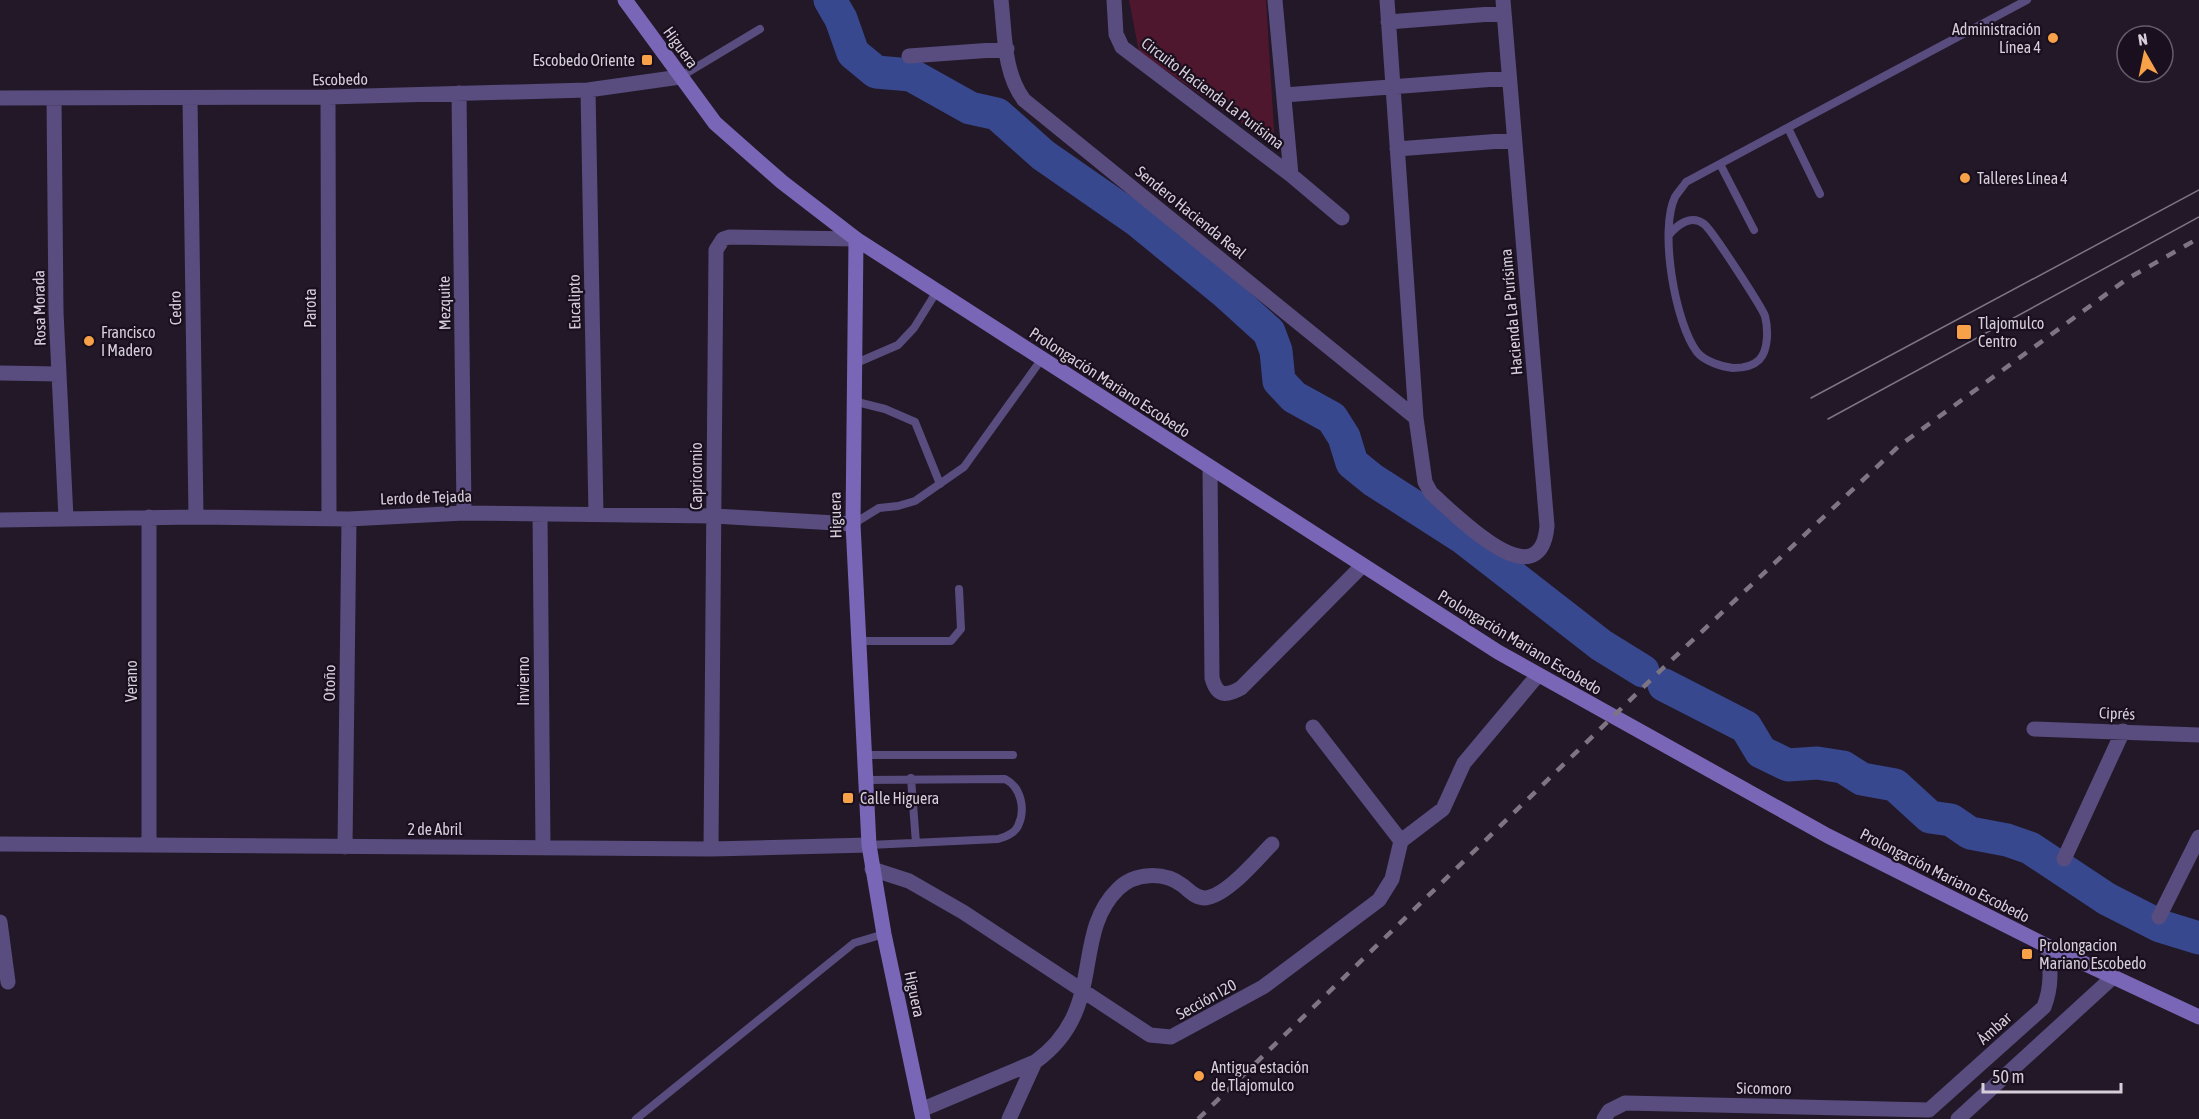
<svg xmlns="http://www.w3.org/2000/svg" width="2199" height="1119" viewBox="0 0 2199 1119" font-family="'Asap Condensed',sans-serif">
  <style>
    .green { fill: #4f172e }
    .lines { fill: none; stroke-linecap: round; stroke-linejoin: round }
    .river { stroke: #38488f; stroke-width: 33 }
    .lane { stroke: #584d7e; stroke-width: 8 }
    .street { stroke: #584d7e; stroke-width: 15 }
    .secondary { stroke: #7966b6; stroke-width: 15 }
    .tram { stroke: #7e7582; stroke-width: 1.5 }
    .rail { stroke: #7e7582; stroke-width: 4.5; stroke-dasharray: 10 10; stroke-linecap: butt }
    .poi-dot { fill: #f7a149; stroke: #190f1e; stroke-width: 2 }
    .labels { text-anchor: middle; stroke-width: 4.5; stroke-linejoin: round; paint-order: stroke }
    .poi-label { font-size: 16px; fill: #d6cfda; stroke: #190f1e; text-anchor: start }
    .street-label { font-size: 16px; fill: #d6cfda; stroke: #190f1e }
  </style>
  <rect width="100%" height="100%" fill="#231828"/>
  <!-- green -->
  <path class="green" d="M1129 0H1266L1275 146 1139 52Z"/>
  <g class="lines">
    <!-- river -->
    <path class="river" d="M830 0 841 19 853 53 876 72 911 75 970 108 997 114 1043 155 1138 221 1226 293 1269 332 1276 351 1279 381 1294 397 1332 418 1344 437 1352 463 1373 480 1462 537 1601 645 1643 671
      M1664 685 1746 727 1761 752 1788 765 1817 763 1843 767 1862 779 1895 785 1930 817 1951 820 1970 833 2007 840 2030 848 2107 899 2160 926 2199 938"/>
    <!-- lane -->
    <path class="lane" d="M680 77 760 29
      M1788 128 1820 194
      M1720 164 1754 230
      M1669 235C1677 225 1691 214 1704 224 1712 230 1761 306 1765 316 1768 328 1769 350 1759 360 1753 366 1742 368 1733 368 1722 367 1704 361 1697 352 1675 323 1659 230 1675 197 1678 192 1683 187 1686 182L2027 0
      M854 364 898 345 914 328 937 291
      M853 401 885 409 915 422 940 484
      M853 524 879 508 898 506 915 501 964 467 1041 360
      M859 641H951L961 629 959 589
      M864 755H1013
      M911 778 916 843
      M865 780 1005 779C1021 787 1026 809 1018 826 1015 833 1005 837 998 839L869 845
      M636 1119 854 943 884 934"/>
    <!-- street -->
    <path class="street" d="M1001 0C1005 33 1003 72 1024 100L1416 418
      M1114 0 1116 34 1122 47 1291 175 1342 218
      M1275 0 1291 175
      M1387 0 1416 418 1425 482 1431 493C1454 513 1540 603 1547 526L1503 0
      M1388 22 1504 13
      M909 56 1007 49
      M588 90 596 515
      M459 93 464 513
      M1284 95 1509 78
      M328 97 329 519
      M0 98 328 97 588 90 680 77
      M54 98 56 312 66 518
      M190 99 196 517
      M1397 149 1514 140
      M0 373 59 374
      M1210 468 1212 678C1217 696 1225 697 1241 688L1362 566
      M540 514 543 848
      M149 517V845
      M0 520 196 517 349 519 464 513 714 516 853 524
      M1313 727 1401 841
      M2034 729 2199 735
      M0 844 711 849 869 845
      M345 847 349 519
      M711 849 716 250 723 239 729 237 856 239
      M2064 859 2123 731
      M872 869 909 881 963 912 1150 1035 1171 1037 1263 987 1379 900 1392 879 1401 841 1443 809 1464 763 1538 675
      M2159 917 2199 837
      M0 922 8 982
      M921 1110 1035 1062C1108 1010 1070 936 1118 889 1134 873 1163 871 1182 885 1189 890 1195 898 1205 898 1227 896 1257 859 1272 844
      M1929 1110 2044 1007C2052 986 2051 969 2047 946
      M1009 1119 1035 1062
      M1604 1119 1609 1111 1625 1103 1929 1110
      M1958 1119 2112 978"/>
    <!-- secondary -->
    <path class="secondary" d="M625 0 715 123 782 182 856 239 853 524 869 845 884 934 923 1119
      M856 239 1498 652 1828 836 2047 946 2199 1017"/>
    <!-- tram -->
    <path class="tram" d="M1811 398 2199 190
      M1828 419 2199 217"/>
    <!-- rail -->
    <path class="rail" d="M1198 1119 1661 670 1899 446 2127 279 2199 238"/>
  </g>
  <!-- markers -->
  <g class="poi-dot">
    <circle cx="2053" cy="38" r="6"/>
    <rect x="641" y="54" width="12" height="12" rx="3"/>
    <circle cx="1965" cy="178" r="6"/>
    <rect x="1956" y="324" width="16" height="16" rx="3"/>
    <circle cx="89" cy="341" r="6"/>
    <rect x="842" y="792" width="12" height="12" rx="3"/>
    <rect x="2021" y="948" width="12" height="12" rx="3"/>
    <circle cx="1199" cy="1076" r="6"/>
  </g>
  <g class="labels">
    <!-- poi labels -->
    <g class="poi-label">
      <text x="2041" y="35" text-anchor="end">Administración<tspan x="2041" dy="18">Línea 4</tspan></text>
      <text x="635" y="66" text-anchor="end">Escobedo Oriente</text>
      <text x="1977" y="184">Talleres Línea 4</text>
      <text x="1978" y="329">Tlajomulco<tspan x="1978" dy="18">Centro</tspan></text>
      <text x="101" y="338">Francisco<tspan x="101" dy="18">I Madero</tspan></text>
      <text x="860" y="804">Calle Higuera</text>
      <text x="2039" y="951">Prolongacion<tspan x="2039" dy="18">Mariano Escobedo</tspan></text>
      <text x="1211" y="1073">Antigua estación<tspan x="1211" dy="18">de Tlajomulco</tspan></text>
    </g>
    <!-- street labels -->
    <g class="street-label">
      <text transform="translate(681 47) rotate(54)" y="6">Higuera</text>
      <text transform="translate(340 79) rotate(-1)" y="6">Escobedo</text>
      <text transform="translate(1213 93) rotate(37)" y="6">Circuito Hacienda La Purísima</text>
      <text transform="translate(1191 212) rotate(39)" y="6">Sendero Hacienda Real</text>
      <text transform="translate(574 302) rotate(-91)" y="6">Eucalipto</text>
      <text transform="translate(444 303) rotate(-91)" y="6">Mezquite</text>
      <text transform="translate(39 308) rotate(-91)" y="6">Rosa Morada</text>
      <text transform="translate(175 308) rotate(-91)" y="6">Cedro</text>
      <text transform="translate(310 308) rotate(-90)" y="6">Parota</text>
      <text transform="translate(1511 312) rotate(-95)" y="6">Hacienda La Purísima</text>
      <text transform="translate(1110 382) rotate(33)" y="6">Prolongación Mariano Escobedo</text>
      <text transform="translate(696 476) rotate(-90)" y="6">Capricornio</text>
      <text transform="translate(426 497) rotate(-2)" y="6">Lerdo de Tejada</text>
      <text transform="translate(835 515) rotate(-91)" y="6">Higuera</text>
      <text transform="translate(1520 642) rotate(31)" y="6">Prolongación Mariano Escobedo</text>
      <text transform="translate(131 681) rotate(-90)" y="6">Verano</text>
      <text transform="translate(523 681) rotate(-90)" y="6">Invierno</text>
      <text transform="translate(329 683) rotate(-89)" y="6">Otoño</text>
      <text transform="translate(2117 713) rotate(2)" y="6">Ciprés</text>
      <text x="435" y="835">2 de Abril</text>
      <text transform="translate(1945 875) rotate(27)" y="6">Prolongación Mariano Escobedo</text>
      <text transform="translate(915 994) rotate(78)" y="6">Higuera</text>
      <text transform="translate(1206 999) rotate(-29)" y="6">Sección I20</text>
      <text transform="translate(1994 1028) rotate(-42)" y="6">Ámbar</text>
      <text transform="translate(1764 1088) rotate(1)" y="6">Sicomoro</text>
    </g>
  </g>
  <!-- north arrow -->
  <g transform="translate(2145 54) rotate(351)"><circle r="28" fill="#190f1e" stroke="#655c69" stroke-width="1.5"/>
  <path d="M0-4.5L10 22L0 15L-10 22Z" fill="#f7a149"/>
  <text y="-9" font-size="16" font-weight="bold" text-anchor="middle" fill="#d6cfda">N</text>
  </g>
  <!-- scale -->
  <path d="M1983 1083v9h138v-9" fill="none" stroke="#d6cfda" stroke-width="3"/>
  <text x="1992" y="1083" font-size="18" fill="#d6cfda" stroke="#190f1e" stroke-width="4.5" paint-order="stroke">50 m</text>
</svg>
